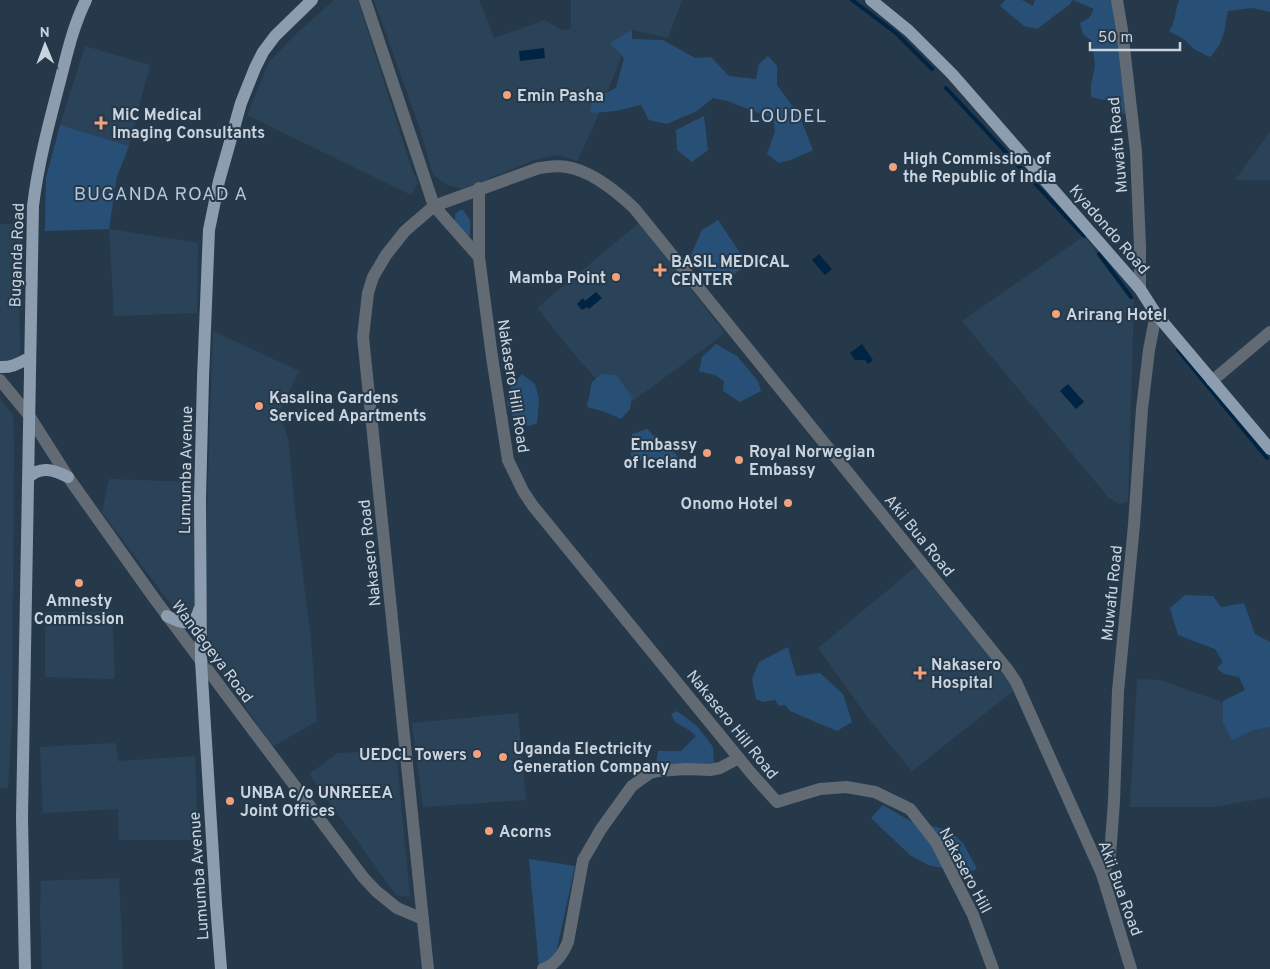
<svg xmlns="http://www.w3.org/2000/svg" width="1270" height="969" viewBox="0 0 1270 969" font-family="Overpass,sans-serif">
  <style>
    .built { fill: #2b4359 }
    .green { fill: #285076 }
    .water { fill: #002443 }
    .lines { fill: none; stroke-linecap: round; stroke-linejoin: round }
    .stream { stroke: #002443; stroke-width: 4 }
    .minor { stroke: #626b73; stroke-width: 12 }
    .major { stroke: #8b9daf; stroke-width: 12 }
    .poi-dot { fill: #f1a17d; stroke: #26394a; stroke-width: 2 }
    .labels { text-anchor: middle; stroke-width: 4; stroke-linejoin: round; paint-order: stroke }
    .poi-label { font-size: 16px; font-weight: bold; fill: #c9d4df; stroke: #26394a; text-anchor: start }
    .street-label { font-size: 16px; fill: #c9d4df; stroke: #26394a }
    .quarter-label { font-size: 19px; letter-spacing: 1px; fill: #b1c6dc; stroke: #26394a }
  </style>
  <rect width="100%" height="100%" fill="#26394a"/>
  <!-- built -->
  <path class="built" d="M334 0H358L412 170 418 183 411 195 247 115 269 62 295 35Z
    M374 0H479L494 38 545 20 561 30 571 29V0H682L668 38 632 30 594 125 577 161 558 155 537 159 463 189 447 185 433 175 419 126Z
    M85 46 150 65 129 146 60 125Z
    M1270 132V180H1235Z
    M639 223 725 333 622 409 570 349 537 308Z
    M0 224H23L19 266 20 357 14 362H0Z
    M109 229 198 243 197 313 114 316Z
    M1084 236 1134 301 1128 501 1119 504 1109 498 962 321Z
    M213 331 299 371 280 411 289 443 294 503 311 641 317 721 272 747 225 676 208 647 206 583 207 505Z
    M0 398 13 415 14 448 12 723 8 788H0Z
    M109 479 193 482 196 615 189 619 175 610 102 512Z
    M918 565 1016 689 912 771 868 718 818 648Z
    M112 611 115 679 45 677V612Z
    M1137 679 1160 680 1270 719V797L1215 807H1130Z
    M518 713 526 800 423 807 412 723Z
    M116 743 118 761 195 756 198 840H119L118 809 43 813 40 747Z
    M396 751 410 897 396 895 309 774 338 753Z
    M119 878 123 969H42L40 914 41 881Z"/>
  <!-- green -->
  <path class="green" d="M1005 0H1022L1033 6 1035 0H1073L1070 4 1037 29 1024 26 1000 6Z
    M1073 0H1112L1126 115 1117 110 1114 102 1091 97V85L1095 66 1092 41 1083 34 1080 23 1089 18 1094 9Z
    M1179 0H1270V12L1253 8 1228 11C1224 30 1225 42 1210 57L1194 49 1185 40 1169 31C1176 22 1175 10 1179 0Z
    M632 30V39L663 40 695 58 711 57 729 76 756 79 759 64 768 56 777 66V85L799 115 813 150 791 160 779 163 767 154 775 131 773 118 727 101 713 98 697 111 667 124 649 120 641 105 616 111 590 113 592 100 616 88 624 58 610 43Z
    M704 116 708 150 692 162 677 150 676 130Z
    M60 125 129 146 117 176 109 229 45 231 46 178Z
    M460 210H463L470 220V236L465 234 455 221V214Z
    M718 220 747 263 735 274H705L690 257 702 230Z
    M716 344 737 356 758 381 761 391 740 402 723 391 724 381 715 375 699 371 702 357Z
    M522 374 535 384 539 399 537 423 529 426 516 423 507 403 511 386Z
    M602 374 616 375 632 397 630 409 621 419 605 412 587 407 592 382Z
    M647 429 664 446 676 454 678 459 671 469 651 465 631 456 632 434Z
    M1185 595 1213 596 1221 607 1244 603 1255 634 1270 642V727L1253 730 1232 740 1223 723V701L1245 690 1239 677 1224 674 1217 668 1223 662 1215 649 1178 635 1170 608Z
    M788 647 796 676 820 673 843 694 852 722 837 731 790 711 785 705 779 706 775 700 763 702 756 699 752 679 759 662Z
    M677 711 697 726 713 747 714 763 708 768 660 766 656 763 658 751H681L696 736 689 730 675 722 671 714Z
    M883 805 912 822 949 830 963 843 977 869 966 873 928 865 910 855 871 818Z
    M529 859 575 866 555 958 539 967Z"/>
  <!-- water -->
  <path class="water" d="M544 48 545 58 520 61 519 51Z
    M819 254 832 269 825 275 812 260Z
    M596 292 602 298 589 309 587 307 582 310 577 304 583 298 585 301Z
    M862 344 873 360 868 364 865 360H855L850 353Z
    M1068 384 1084 402 1076 409 1060 391Z"/>
  <g class="lines">
    <!-- stream -->
    <path class="stream" d="M852 0 896 33 932 69
      M946 88 1084 236
      M1099 254 1131 297
      M1178 350 1267 458"/>
    <!-- minor -->
    <path class="minor" d="M365 0 434 206 479 257
      M1117 0 1122 30 1136 152 1140 247V289
      M479 188V257L492 357 508 460 523 491 533 506 751 773 777 802 820 789 846 787 875 792 910 809 936 842 973 915 993 969
      M0 380 28 414 68 477 154 598 363 877 376 891 397 908 423 919
      M1212 381 1270 332
      M1102 874 1109 861 1111 842 1114 801 1118 691 1134 525 1142 409 1149 350 1156 314
      M428 969 363 337 368 293 373 277 386 255 405 231 434 206 539 168C548 167 557 165 567 167 592 171 616 191 634 208L1008 670 1016 682 1102 874 1131 969
      M543 969C556 965 563 954 568 942L583 860 601 829 632 786 650 773 658 771 686 769 710 770 720 768 739 758"/>
    <!-- major -->
    <path class="major" d="M871 0 909 31 952 74 1140 289 1156 314 1270 449
      M0 367C12 368 19 363 29 358
      M28 478C40 465 54 470 68 477
      M167 616C180 623 195 628 199 610
      M25 969 22 818 33 206C38 164 49 123 60 81 67 54 73 26 86 0
      M221 969 216 904 201 661 200 499 203 378 209 230 219 181 241 103 255 68 263 52 275 36 312 0"/>
  </g>
  <!-- markers -->
  <g class="poi-dot">
    <circle cx="507" cy="95" r="5"/>
    <path d="M98.5 115.5h5v5h5v5h-5v5h-5v-5h-5v-5h5z"/>
    <circle cx="893" cy="167" r="5"/>
    <path d="M657.5 262.5h5v5h5v5h-5v5h-5v-5h-5v-5h5z"/>
    <circle cx="616" cy="277" r="5"/>
    <circle cx="1056" cy="314" r="5"/>
    <circle cx="259" cy="406" r="5"/>
    <circle cx="707" cy="453" r="5"/>
    <circle cx="739" cy="460" r="5"/>
    <circle cx="788" cy="503" r="5"/>
    <circle cx="79" cy="583" r="5"/>
    <path d="M917.5 665.5h5v5h5v5h-5v5h-5v-5h-5v-5h5z"/>
    <circle cx="477" cy="754" r="5"/>
    <circle cx="503" cy="757" r="5"/>
    <circle cx="230" cy="801" r="5"/>
    <circle cx="489" cy="831" r="5"/>
  </g>
  <g class="labels">
    <!-- poi labels -->
    <g class="poi-label">
      <text x="517" y="101">Emin Pasha</text>
      <text x="112" y="120">MiC Medical<tspan x="112" dy="18">Imaging Consultants</tspan></text>
      <text x="903" y="164">High Commission of<tspan x="903" dy="18">the Republic of India</tspan></text>
      <text x="671" y="267">BASIL MEDICAL<tspan x="671" dy="18">CENTER</tspan></text>
      <text x="606" y="283" text-anchor="end">Mamba Point</text>
      <text x="1066" y="320">Arirang Hotel</text>
      <text x="269" y="403">Kasalina Gardens<tspan x="269" dy="18">Serviced Apartments</tspan></text>
      <text x="697" y="450" text-anchor="end">Embassy<tspan x="697" dy="18">of Iceland</tspan></text>
      <text x="749" y="457">Royal Norwegian<tspan x="749" dy="18">Embassy</tspan></text>
      <text x="778" y="509" text-anchor="end">Onomo Hotel</text>
      <text x="79" y="606" text-anchor="middle">Amnesty<tspan x="79" dy="18">Commission</tspan></text>
      <text x="931" y="670">Nakasero<tspan x="931" dy="18">Hospital</tspan></text>
      <text x="513" y="754">Uganda Electricity<tspan x="513" dy="18">Generation Company</tspan></text>
      <text x="467" y="760" text-anchor="end">UEDCL Towers</text>
      <text x="240" y="798">UNBA c/o UNREEEA<tspan x="240" dy="18">Joint Offices</tspan></text>
      <text x="499" y="837">Acorns</text>
    </g>
    <!-- street labels -->
    <g class="street-label">
      <text transform="translate(1117 145) rotate(-95)" y="6">Muwafu Road</text>
      <text transform="translate(1110 229) rotate(49)" y="6">Kyadondo Road</text>
      <text transform="translate(16 255) rotate(-88)" y="6">Buganda Road</text>
      <text transform="translate(514 386) rotate(81)" y="6">Nakasero Hill Road</text>
      <text transform="translate(185 470) rotate(-89)" y="6">Lumumba Avenue</text>
      <text transform="translate(920 535) rotate(51)" y="6">Akii Bua Road</text>
      <text transform="translate(369 553) rotate(-96)" y="6">Nakasero Road</text>
      <text transform="translate(1111 593) rotate(-84)" y="6">Muwafu Road</text>
      <text transform="translate(213 651) rotate(53)" y="6">Wandegeya Road</text>
      <text transform="translate(733 724) rotate(51)" y="6">Nakasero Hill Road</text>
      <text transform="translate(966 870) rotate(62)" y="6">Nakasero Hill</text>
      <text transform="translate(198 876) rotate(-94)" y="6">Lumumba Avenue</text>
      <text transform="translate(1121 888) rotate(70)" y="6">Akii Bua Road</text>
    </g>
    <!-- quarter labels -->
    <g class="quarter-label">
      <text x="788" y="122">LOUDEL</text>
      <text x="161" y="200">BUGANDA ROAD A</text>
    </g>
  </g>
  <!-- north arrow -->
  <g transform="translate(45 45) rotate(359)" stroke="#26394a" stroke-width="4" paint-order="stroke">
  <path d="M0-4L9 19L0 12L-9 19Z" fill="#c9d4df"/>
  <text y="-8" font-size="14" font-weight="bold" text-anchor="middle" fill="#c9d4df">N</text>
  </g>
  <!-- scale -->
  <path d="M1090 42v8h90v-8" fill="none" stroke="#c9d4df" stroke-width="2.5"/>
  <text x="1098" y="42" font-size="15" fill="#c9d4df" stroke="#26394a" stroke-width="4" paint-order="stroke">50 m</text>
</svg>
